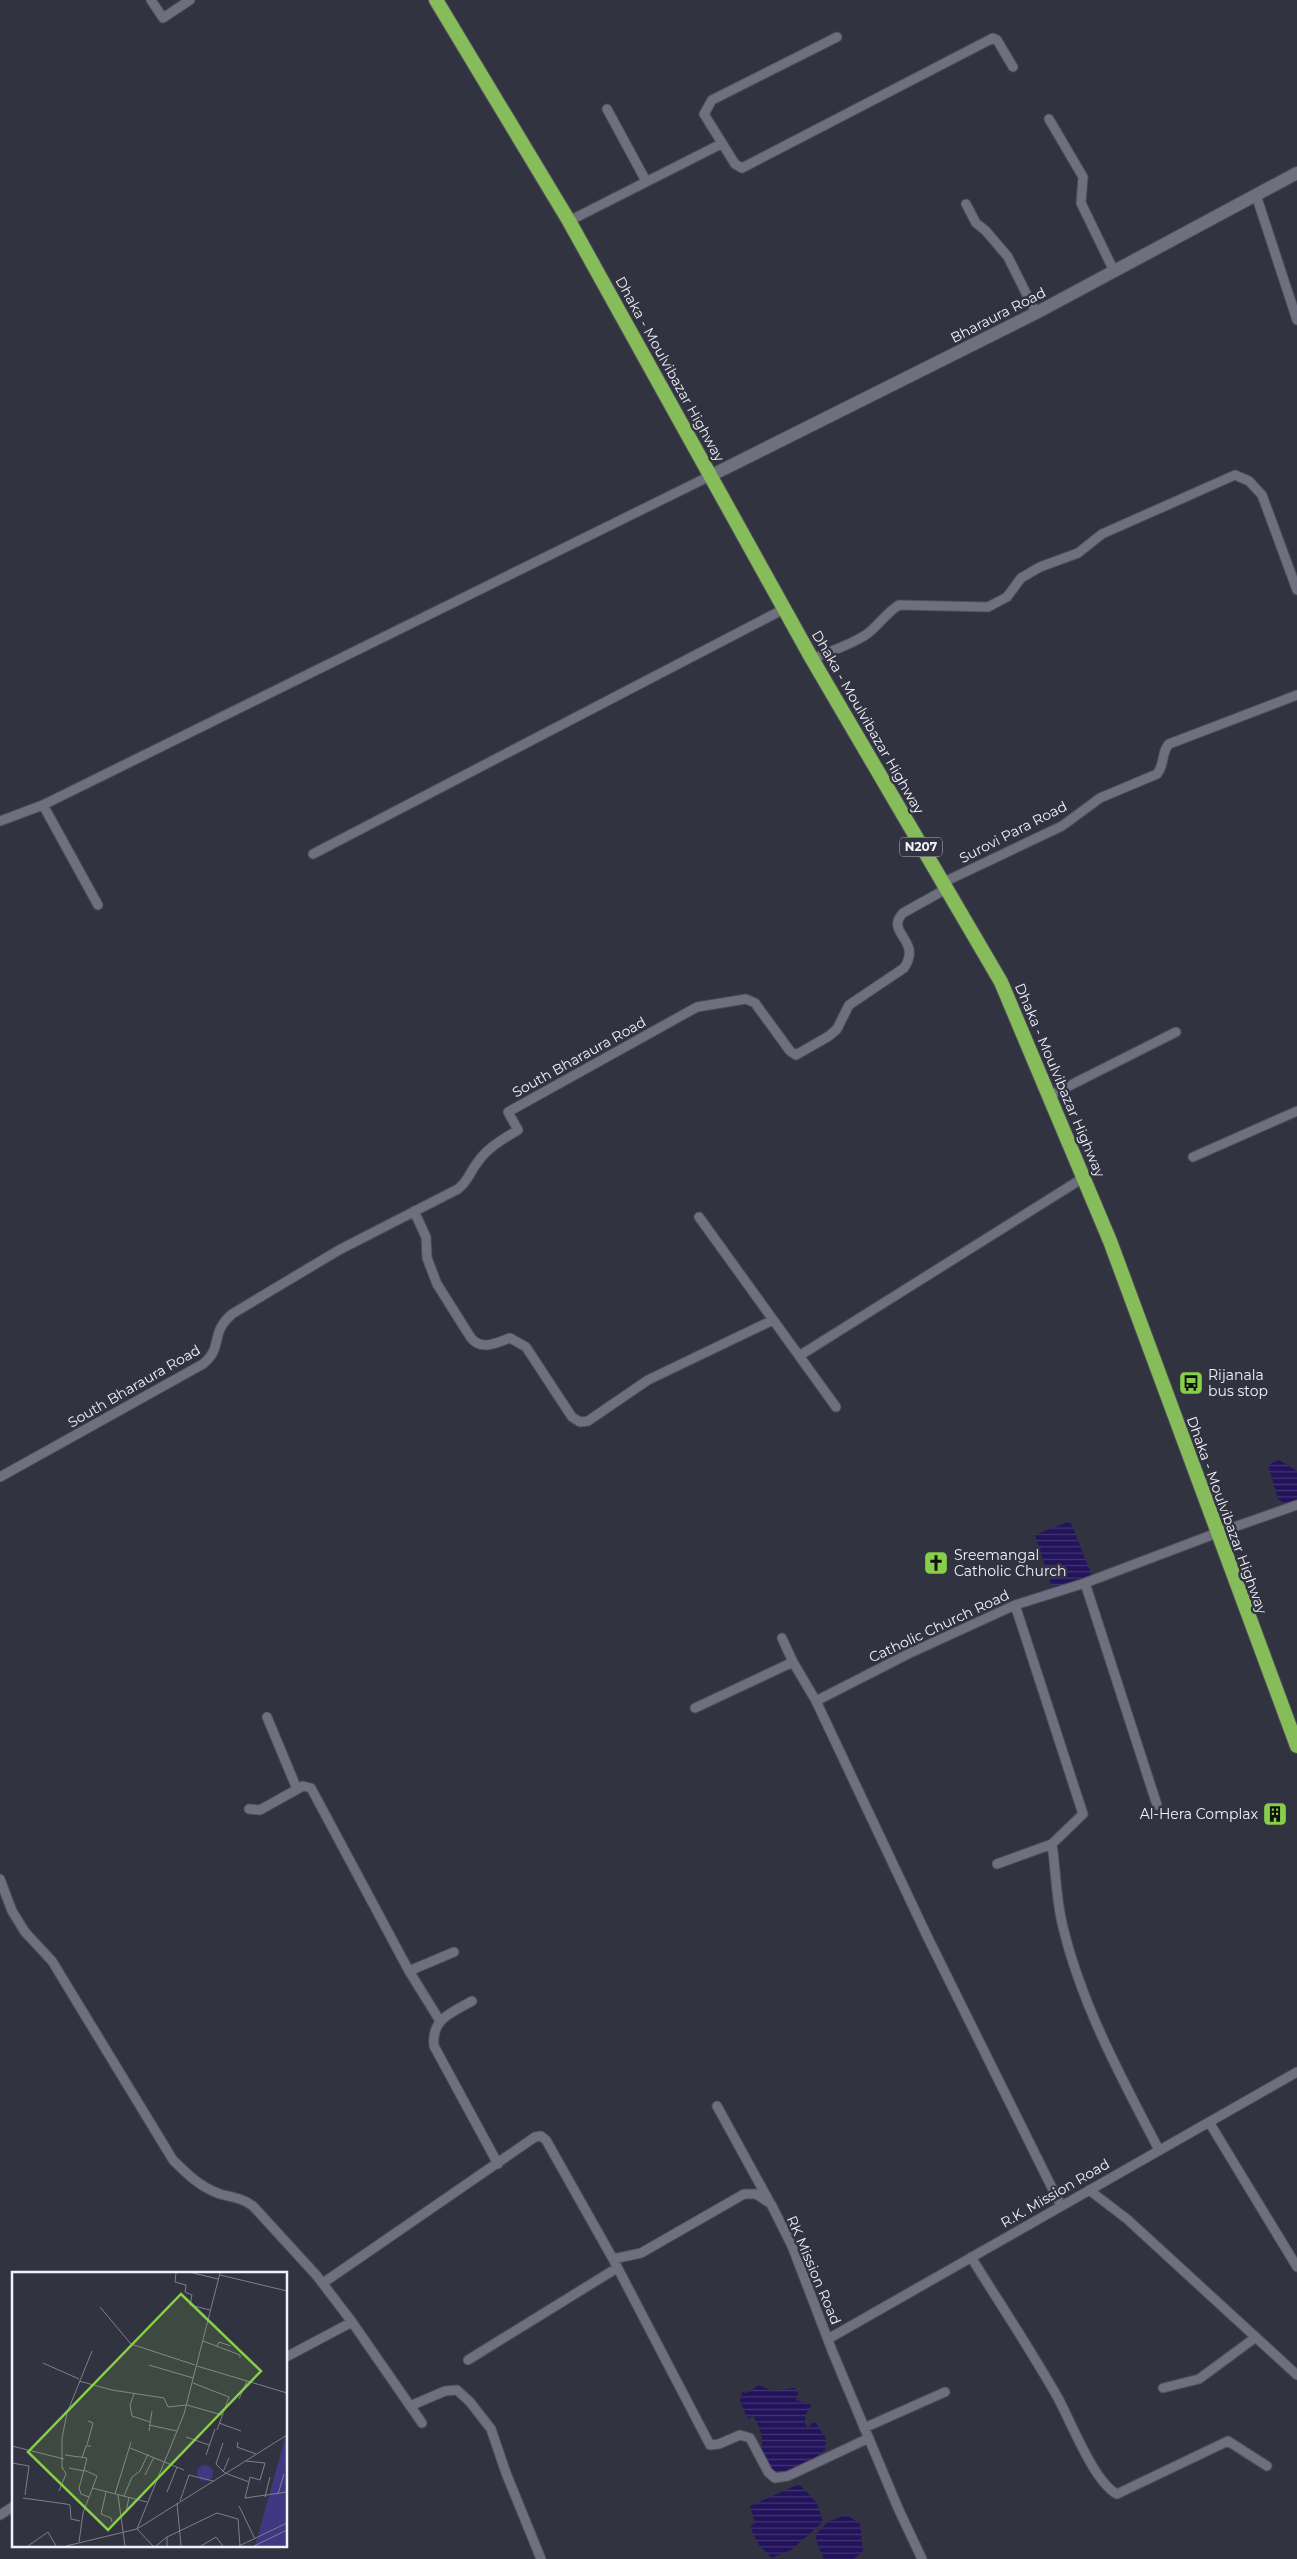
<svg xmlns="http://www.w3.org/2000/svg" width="1297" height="2559" viewBox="0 0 1297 2559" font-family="Montserrat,sans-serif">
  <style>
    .water { fill: url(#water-rules) }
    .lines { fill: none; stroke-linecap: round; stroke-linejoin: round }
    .minor-casing { stroke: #4e4e5a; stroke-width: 11 }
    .secondary-casing { stroke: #4e4e5a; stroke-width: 14 }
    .trunk-casing { stroke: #4e4e5a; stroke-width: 16 }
    .minor { stroke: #6f707f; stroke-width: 9 }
    .secondary { stroke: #6f707f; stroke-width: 12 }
    .trunk { stroke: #86bc5a; stroke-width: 14 }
    .labels { text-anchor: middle; stroke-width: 5; stroke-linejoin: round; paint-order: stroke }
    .shield { fill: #323340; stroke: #b8b8c2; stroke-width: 1 }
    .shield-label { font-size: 12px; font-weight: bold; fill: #f1f1fa }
    .street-label { font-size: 14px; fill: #f1f1fa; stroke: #323340 }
    .poi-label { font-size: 14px; fill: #f1f1fa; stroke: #323340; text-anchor: start }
    .inset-road { fill: none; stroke: #7e7f8a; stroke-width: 1 }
    .view { fill: #88cf49; fill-opacity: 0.15; stroke: #88cf49; stroke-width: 2.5 }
    .inset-edge { fill: none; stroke: #f1f1fa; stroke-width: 2.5 }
  </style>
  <defs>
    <pattern id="water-rules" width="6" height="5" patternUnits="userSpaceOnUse" patternTransform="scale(1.25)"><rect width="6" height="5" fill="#22135b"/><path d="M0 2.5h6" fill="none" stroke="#433673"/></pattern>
  </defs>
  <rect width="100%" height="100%" fill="#323340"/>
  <!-- water -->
  <path class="water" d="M1279 1460 1297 1471V1502L1287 1505 1278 1499 1268 1465Z
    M1070 1521 1092 1576 1064 1586 1051 1585 1035 1535Z
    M759 2385 772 2391 795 2388 798 2393 796 2400 812 2405C806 2412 802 2420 808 2428L813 2422 816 2423 826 2439 825 2450C810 2462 794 2472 774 2473L761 2451C764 2438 761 2428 753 2416L748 2419 740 2401 742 2392 746 2393Z
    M799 2484 817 2503 823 2522 791 2550 772 2558 759 2545 750 2527 755 2523 750 2506Z
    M847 2515 860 2524 863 2551 854 2559H824L816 2540V2534L829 2521Z"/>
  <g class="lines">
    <defs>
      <path id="minor" d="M151 0 163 18 190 0
        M837 37 712 100 704 114 735 164 742 168 993 38 997 40 1013 67
        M607 109 646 181
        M1049 119 1083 177 1081 203 1114 271
        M1256 195 1297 320
        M966 204 976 223 986 231 1008 257 1036 313
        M569 221 721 144
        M812 659C830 651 851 645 867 634 879 625 886 613 899 605L988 607 1007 597 1021 578 1040 567 1078 553 1102 534 1235 475 1249 481 1262 495 1297 590
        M43 805 98 905
        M0 821 43 805 710 476
        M313 854 784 609
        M942 883 1062 826 1100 798 1157 774C1165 765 1161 752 1169 744L1297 695
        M1049 1096 1176 1032
        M1193 1157 1297 1111
        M414 1211 426 1237 427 1258 437 1284 471 1338C482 1351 496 1343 510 1338L526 1347 572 1417 580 1422 588 1421 648 1380 773 1320
        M699 1217 836 1407
        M799 1356 1083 1178
        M0 1477 203 1364C224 1347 209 1334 232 1314L339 1250 458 1189C468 1181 470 1172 477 1163 487 1148 503 1139 518 1130L508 1112 697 1007 746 999 755 1003 790 1051 796 1055 829 1036 837 1029 849 1005 904 968C923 940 884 933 903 913L946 889
        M1085 1583 1157 1805
        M1015 1605 1083 1814 1052 1844C1056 1871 1056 1901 1063 1927 1082 2006 1122 2079 1159 2150
        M782 1638 793 1662 816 1701 928 1938 1061 2206
        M816 1701 908 1654 1015 1605 1085 1583 1217 1533 1297 1505
        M695 1708 793 1662
        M267 1717 297 1789
        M249 1809 260 1810 303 1786 311 1788 409 1971 440 2021
        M997 1864 1052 1844
        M0 1879 12 1911 25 1932 52 1961 173 2160C187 2174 200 2187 220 2194 232 2197 242 2198 253 2206L317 2276 352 2322 422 2423
        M409 1971 454 1952
        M472 2001C451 2013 431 2019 434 2046L498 2164
        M717 2106 769 2201
        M1209 2122 1297 2267
        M1089 2190 1127 2219 1297 2375
        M971 2257C1000 2304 1031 2350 1058 2398 1071 2422 1094 2482 1117 2494L1228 2441 1267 2466
        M613 2259 710 2445 719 2444 740 2435 750 2438 768 2472 775 2478 788 2476 869 2438
        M323 2283 535 2137 541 2136 546 2140 613 2259 641 2253 744 2194H756L771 2204 792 2246 833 2353 898 2508 922 2559
        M828 2339 1297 2072
        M286 2357 352 2322
        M468 2360 617 2268
        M1163 2388 1199 2379 1256 2337
        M410 2406 445 2391 457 2390 470 2402 491 2429 506 2473 541 2559
        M864 2428 945 2392
        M0 2515 14 2506"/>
      <path id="secondary" d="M710 476 1036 313 1297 173"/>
      <path id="trunk" d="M436 0 569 221 812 659 1001 982 1110 1241 1297 1746"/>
    </defs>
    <!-- minor casing -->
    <use href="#minor" class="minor-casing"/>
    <!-- secondary casing -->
    <use href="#secondary" class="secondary-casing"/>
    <!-- trunk casing -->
    <use href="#trunk" class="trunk-casing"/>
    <!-- minor -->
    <use href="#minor" class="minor"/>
    <!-- secondary -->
    <use href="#secondary" class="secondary"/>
    <!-- trunk -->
    <use href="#trunk" class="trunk"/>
  </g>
  <!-- icons -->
  <defs>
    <symbol id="bus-square" viewBox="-11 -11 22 22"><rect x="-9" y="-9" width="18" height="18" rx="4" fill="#88cf49" stroke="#323340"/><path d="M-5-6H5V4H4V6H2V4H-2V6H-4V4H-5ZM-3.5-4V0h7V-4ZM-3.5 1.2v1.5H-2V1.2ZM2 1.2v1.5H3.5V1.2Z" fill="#111"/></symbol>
    <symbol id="church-square" viewBox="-11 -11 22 22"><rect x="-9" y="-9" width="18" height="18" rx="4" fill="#88cf49" stroke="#323340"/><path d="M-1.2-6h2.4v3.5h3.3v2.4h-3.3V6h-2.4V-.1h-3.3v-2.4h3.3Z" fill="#111"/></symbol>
    <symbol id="building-square" viewBox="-11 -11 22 22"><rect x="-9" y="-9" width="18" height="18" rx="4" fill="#88cf49" stroke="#323340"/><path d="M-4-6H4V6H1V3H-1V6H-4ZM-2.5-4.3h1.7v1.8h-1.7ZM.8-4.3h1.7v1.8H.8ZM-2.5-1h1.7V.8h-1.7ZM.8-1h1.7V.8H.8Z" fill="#111"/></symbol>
  </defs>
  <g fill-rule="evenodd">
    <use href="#bus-square" x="1177" y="1369" width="28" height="28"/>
    <use href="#church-square" x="922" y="1549" width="28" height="28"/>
    <use href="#building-square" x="1261" y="1800" width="28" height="28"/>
  </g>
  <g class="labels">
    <!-- shield labels -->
    <rect class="shield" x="900" y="837.5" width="42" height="19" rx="4"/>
    <g class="shield-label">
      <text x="921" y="851">N207</text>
    </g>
    <!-- street labels -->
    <g class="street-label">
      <text transform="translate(998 315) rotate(-27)" y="5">Bharaura Road</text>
      <text transform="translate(670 369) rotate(61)" y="5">Dhaka - Moulvibazar Highway</text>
      <text transform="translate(868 722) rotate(60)" y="5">Dhaka - Moulvibazar Highway</text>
      <text transform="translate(1013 832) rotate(-27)" y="5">Surovi Para Road</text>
      <text transform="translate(579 1057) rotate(-29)" y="5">South Bharaura Road</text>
      <text transform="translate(1060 1080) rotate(67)" y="5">Dhaka - Moulvibazar Highway</text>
      <text transform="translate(134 1386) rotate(-30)" y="5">South Bharaura Road</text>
      <text transform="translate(1227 1515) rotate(70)" y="5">Dhaka - Moulvibazar Highway</text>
      <text transform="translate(939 1626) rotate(-25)" y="5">Catholic Church Road</text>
      <text transform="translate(1055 2193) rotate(-30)" y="5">R.K. Mission Road</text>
      <text transform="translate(814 2270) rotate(67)" y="5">RK Mission Road</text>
    </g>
    <!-- poi labels -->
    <g class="poi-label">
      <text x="1208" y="1380">Rijanala<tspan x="1208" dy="16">bus stop</tspan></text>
      <text x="954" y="1560">Sreemangal<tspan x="954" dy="16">Catholic Church</tspan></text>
      <text x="1258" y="1819" text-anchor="end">Al-Hera Complax</text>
    </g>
  </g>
  <!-- overview -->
  <g transform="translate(12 2272)">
    <rect width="275" height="275" fill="#323340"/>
    <path d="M185 201a8 8 0 1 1 16 0a8 8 0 1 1-16 0Z" fill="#403882"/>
    <path d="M275 159V274H243Z" fill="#403882"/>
    <path class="inset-road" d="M164 1 163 10 174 13 173 20 180 23 178 33 198 38M181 1 206 7M208 3 275 19M88 35 119 72 183 93M191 69 228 83V86M205 74 207 70 219 74M31 91 67 107M137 93 181 106M185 94 275 121M67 109 100 118 152 126 156 135 174 133M181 111 217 125 205 158M122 122 118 133 120 144 138 150M227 127 235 109M175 133 210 143M207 151 229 159M137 153 165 159M137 159 140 139M174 165 197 173M226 170 225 175 244 182M211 171 204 192 213 201 237 210 233 226 275 220M75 173 81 151 76 149M0 174 52 187M118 176 172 198M53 183 75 186 72 198 85 204 71 241 67 270M194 183 203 157M70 186 74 174H79M234 189 253 191 248 208 238 205 237 210M0 191 17 194 13 223M57 196 72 199M50 197V166L55 141 80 79M72 198 67 216 69 222 77 225M211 200 217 186M133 203 142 185M80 216 135 230M47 219 54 202 50 195M94 220 89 242 99 246 100 250M155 220 165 195M103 222 119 170M266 222 272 202M106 223 113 274M112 224 120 205 128 199 136 182M253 225 258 205M11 226 54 232 58 233 59 247 68 249M168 229 177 203 201 209M165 231 169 274M227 234 243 267M114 240 117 225M155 265 205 241 226 247 228 274M16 274 36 260 44 274M54 274 125 257 172 142 208 1M141 274 125 257 275 163M144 274 155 265V274M189 274 204 265 211 274M227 274 275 251M242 274 275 258"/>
    <path class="view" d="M169 22 249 99 96 258 16 180Z"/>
    <rect width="275" height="275" class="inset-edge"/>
  </g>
</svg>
